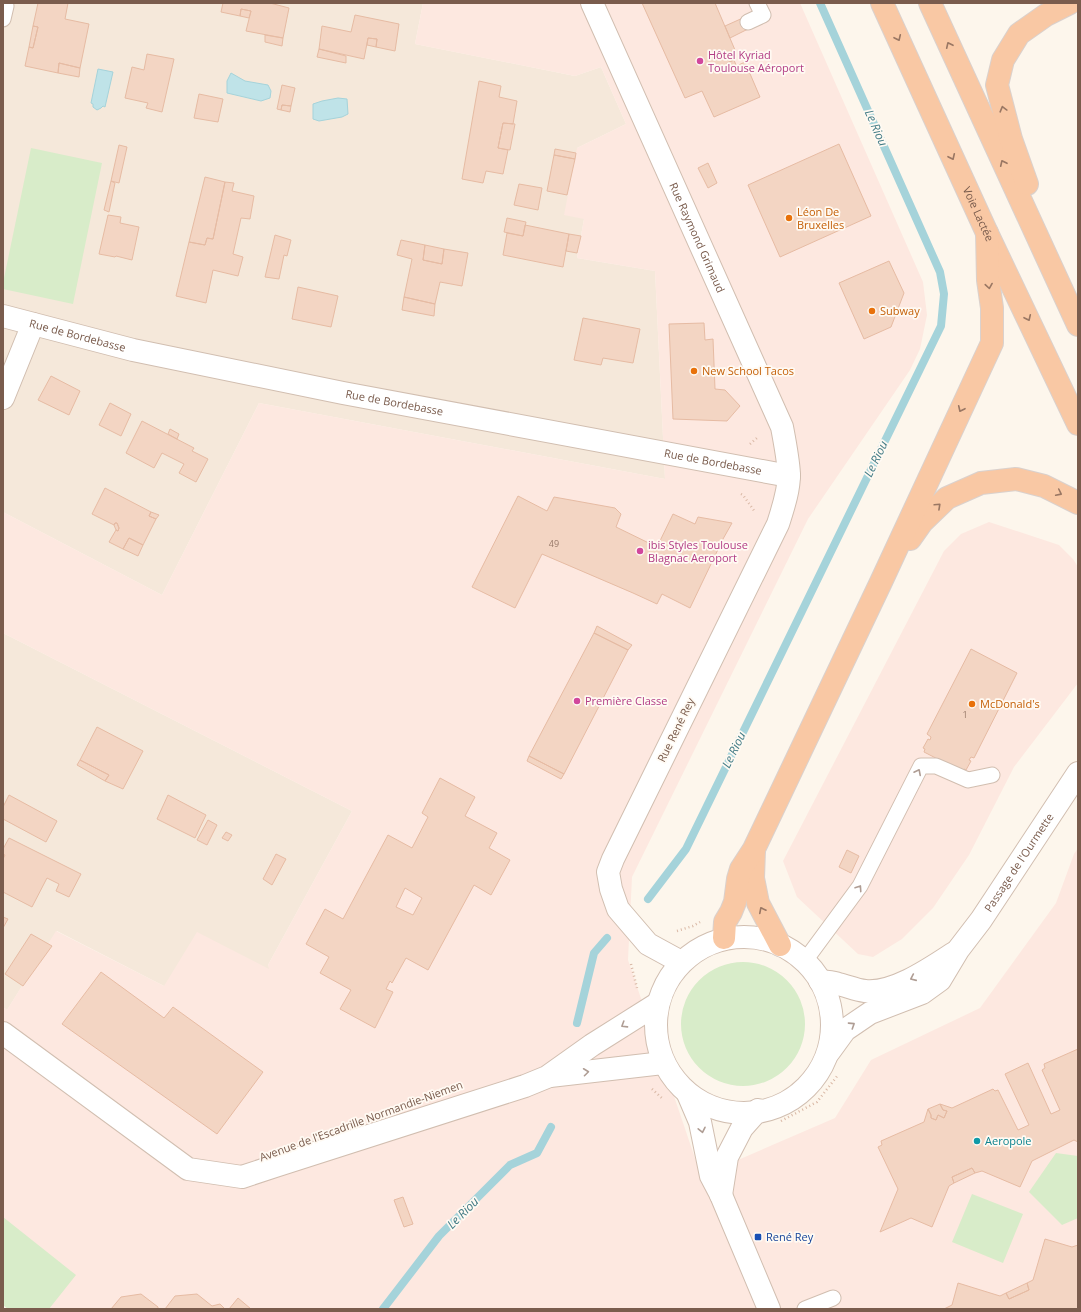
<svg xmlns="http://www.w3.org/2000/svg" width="1081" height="1312" viewBox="0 0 1081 1312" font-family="'Open Sans',sans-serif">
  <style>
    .residential { fill: #f5e8da }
    .commercial { fill: #fde8e0 }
    .green { fill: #d8ecc9 }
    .water { fill: #bfe3e8; stroke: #a5d3da }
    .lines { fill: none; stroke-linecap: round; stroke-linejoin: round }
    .stream { stroke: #a5d3da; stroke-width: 8 }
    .building { fill: #f3d5c3; stroke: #e6bba3; fill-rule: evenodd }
    .service-casing { stroke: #d1beb0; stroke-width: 17 }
    .minor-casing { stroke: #d1beb0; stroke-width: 24 }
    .tertiary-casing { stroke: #d1beb0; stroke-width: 24 }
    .trunk-casing { stroke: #dad1cd; stroke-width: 24 }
    .path { stroke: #d9b8a5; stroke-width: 2.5; stroke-dasharray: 1 3; stroke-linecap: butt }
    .service { stroke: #fff; stroke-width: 15 }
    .minor { stroke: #fff; stroke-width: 22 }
    .tertiary { stroke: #fff; stroke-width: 22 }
    .trunk { stroke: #f9c8a4; stroke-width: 22 }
    .oneway { stroke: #9a7763 }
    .oneway2 { stroke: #af9d94 }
    .hotel-dot { fill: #d1479c; stroke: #fffaf3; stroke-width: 1.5 }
    .food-dot { fill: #e8710a; stroke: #fffaf3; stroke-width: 1.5 }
    .culture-dot { fill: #0f9aa8; stroke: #fffaf3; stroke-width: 1.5 }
    .transit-dot { fill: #1a4fb4; stroke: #fffaf3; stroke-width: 1.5 }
    .labels { text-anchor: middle; stroke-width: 3.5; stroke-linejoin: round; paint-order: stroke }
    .number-label { font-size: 9px; fill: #987a6a }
    .hotel-label { font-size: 11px; fill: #b23c85; stroke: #fffaf3; text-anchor: start }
    .food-label { font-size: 11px; fill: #c56008; stroke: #fffaf3; text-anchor: start }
    .street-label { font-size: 11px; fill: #7a5c4d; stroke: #fffaf3 }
    .culture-label { font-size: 11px; fill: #0d838f; stroke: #fffaf3; text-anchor: start }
    .transit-label { font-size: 11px; fill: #164399; stroke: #fffaf3; text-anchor: start }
    .water-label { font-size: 12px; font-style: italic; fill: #437c86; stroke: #fffaf3 }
  </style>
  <rect width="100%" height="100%" fill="#fdf6ec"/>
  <!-- residential -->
  <path class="residential" d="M3 3H423L415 44 575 76 601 67 626 124 577 148 584 219 577 258 655 271 665 479 259 403 162 595 3 512Z
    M3 633 352 811 268 965 270 969 164 986 57 931 7 1010 3 1007Z"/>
  <!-- commercial -->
  <path class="commercial" d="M423 3H800L923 282 927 315 920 349 910 370 808 519 632 877 628 960 701 1176 835 1118 871 1060 980 1008 1056 903 1074 854 1078 848V1309H8L3 1305V1007L7 1010 56 931 164 986 197 932 269 969 268 965 352 811 3 633V512L162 595 259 403 665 479 655 271 577 258 584 219 564 215 577 148 626 124 601 67 575 76 415 44Z
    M989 522 1059 545 1073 559 1078 567V683L1014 767 969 855 933 908 902 939 873 957 858 954 797 897 783 861 944 551 961 534Z"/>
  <!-- green -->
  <path class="green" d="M31 148 102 163 73 304 3 289V283Z
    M681 1024a62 62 0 1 1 124 0a62 62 0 1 1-124 0Z
    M1056 1153 1078 1156V1218L1062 1225 1029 1192Z
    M972 1194 1023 1214 1003 1263 952 1242Z
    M3 1217 76 1275 49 1309H8L3 1305Z"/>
  <!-- water -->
  <path class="water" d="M98 69 113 72 105 107 103 106 101 108 97 110 93 107V104L91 103Z
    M231 73 245 81 268 85 271 91 270 98 261 101 227 93V81Z
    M338 98 347 99 348 114 342 117 319 121 313 119V104L322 101Z"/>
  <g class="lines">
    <!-- stream -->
    <path class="stream" d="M648 899 686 849 941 326 944 294 940 272 820 3
      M577 1023 594 953 607 938
      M383 1309 439 1236 510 1165 537 1153 551 1127"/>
  </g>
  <!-- building -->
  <path class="building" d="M38 3H68L65 19 89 24 80 68 59 63 58 73 25 66 29 47 33 48 38 27 33 26Z
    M223 3H270L289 8 283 38 246 31 251 11 241 9 240 16 221 12Z
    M642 3H715L735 50 730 52 734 60 727 63 730 69 745 62 760 97 714 117 702 91 685 98Z
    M241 9 251 11 249 18 240 16Z
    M355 15 399 24 395 51 376 47 377 39 368 38 364 59 319 49 322 26 351 32Z
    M745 17 750 28 730 38 725 26Z
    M33 26 38 27 33 48 29 47Z
    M265 35 283 38 282 46 265 42Z
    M368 38 377 39 376 47 367 45Z
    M319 49 346 56V63L317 57Z
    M147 54 174 59 162 112 146 108 148 103 125 98 132 67 144 70Z
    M734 60 736 65 730 69 727 63Z
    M59 63 80 68 79 77 58 73Z
    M479 81 501 86 499 97 517 101 513 124 503 123 498 148 508 150 503 174 486 171 483 183 462 179Z
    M282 85 295 88 291 106 282 105 281 110 277 109Z
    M199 94 223 99 218 122 194 118Z
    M282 105 291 106 290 112 281 110Z
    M503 123 515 124 510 150 498 148Z
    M839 144 871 216 780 257 748 185Z
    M119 145 127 147 119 183 111 181Z
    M555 149 576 153 575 159 554 155Z
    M554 155 575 159 567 195 547 191Z
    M708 163 717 183 708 188 698 168Z
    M205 177 225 182 213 239 207 238 205 245 189 242Z
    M111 181 115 183 109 212 104 210Z
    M225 182 234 183 232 191 254 196 250 219 241 218 233 254 243 257 238 276 213 270 206 303 176 296 189 242 205 245 207 238 213 239Z
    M519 184 542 188 538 210 514 205Z
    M108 215 121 217 120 223 139 227 132 260 116 256 115 257 99 254Z
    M507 218 526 222 523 236 504 232Z
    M525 225 569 234 563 267 503 255 507 233 523 236Z
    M569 234 581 236 577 253 566 251Z
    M275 235 291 240 287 256 284 255 279 279 265 277Z
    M401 240 425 245 423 260 442 264 444 249 468 253 462 286 440 282 435 304 404 297 412 259 397 255Z
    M425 245 444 249 442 264 423 260Z
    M889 261 904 293 891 327 864 339 839 283Z
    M298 287 338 296 331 327 292 319Z
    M404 297 435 304 434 316 402 310Z
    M583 318 640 329 633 363 603 358 601 365 574 360Z
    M704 323 705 340 713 339 715 389 725 390 740 406 727 421 673 419 669 324Z
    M51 376 80 391 69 415 38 400Z
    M110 403 131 414 121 436 99 425Z
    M142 421 194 448 192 451 208 459 196 482 179 473 184 464 162 453 154 468 126 453Z
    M170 429 179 434 177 439 168 434Z
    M105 488 151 512 149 516 156 519 143 545 129 538 123 549 109 542 116 530 118 531 119 528 117 523H115L114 525 92 514Z
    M518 496 547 511 554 497 615 508 621 514 616 527 657 547 673 514 695 524 698 517 732 523 723 539 690 608 662 594 657 604 633 593 542 554 515 608 472 587Z
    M151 512 159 515 156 519 149 516Z
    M115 523H117L119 528 118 531 116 530 114 525Z
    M129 538 143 545 138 556 123 549Z
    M597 626 632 645 628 650 594 633Z
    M594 633 628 650 564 774 529 756Z
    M971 649 1017 673 974 758 971 757 969 760 971 761 966 770 964 769 963 772 924 752 925 749 923 748 928 739 930 740 931 737 927 734Z
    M97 727 143 751 123 789 105 781 109 775 80 760Z
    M529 756 564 774 561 779 527 761Z
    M80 760 109 775 105 781 77 765Z
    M440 778 475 797 465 816 497 833 489 848 510 860 491 895 474 885 428 970 406 958 392 983 390 981 386 989 393 992 375 1028 340 1009 351 990 320 973 329 957 306 944 325 909 343 919 388 835 412 848 428 817 422 813ZM405 888 422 898 413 915 396 907Z
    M9 795 57 821 46 842 3 819V807Z
    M168 795 206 815 195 838 157 819Z
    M208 820 217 825 207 845 197 840Z
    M226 832 232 835 228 841 222 838Z
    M9 838 81 874 69 897 56 891 59 884 47 878 32 907 3 892V859L5 855 3 854V849Z
    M847 850 859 856 851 873 839 867Z
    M276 854 286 859 272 885 263 879Z
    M3 917 8 919 3 928Z
    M31 934 52 946 23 986 5 974Z
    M101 972 164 1018 173 1007 263 1072 217 1134 62 1024Z
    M1078 1049V1142L1074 1140 1032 1161 1020 1187 982 1171 975 1173 972 1168 952 1177 954 1183 949 1186 932 1227 911 1218 880 1232 898 1189 878 1147 882 1145 881 1141 924 1122 928 1109 931 1115V1118L936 1120 938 1115 944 1118 947 1111 943 1110 940 1104 952 1108 993 1089 995 1091 998 1090 1018 1130 1029 1125 1005 1074 1028 1063 1051 1114 1060 1110 1042 1070 1045 1068 1044 1064Z
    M940 1104 943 1110 947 1111 944 1118 938 1115 936 1120 931 1118V1115L928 1109Z
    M972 1168 975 1173 954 1183 952 1177Z
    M403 1197 413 1224 404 1227 394 1200Z
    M1045 1239 1072 1247 1078 1245V1309H944L952 1305 958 1283 1000 1296 1006 1293 1009 1299 1029 1290 1027 1283 1033 1280Z
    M1027 1283 1029 1290 1009 1299 1006 1293Z
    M141 1294 158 1307V1309H111L121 1297Z
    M197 1294 212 1306 220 1304 225 1309H165L175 1296Z
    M238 1298 251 1309H229Z"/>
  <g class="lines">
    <defs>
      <path id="service" d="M3 5 6 6 3 19
        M748 22 763 15 757 3
        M804 962 860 886 921 766H936L968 780 992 775
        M805 1309 833 1298"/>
      <g id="minor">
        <path id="s1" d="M592 3 782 427C785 443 788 458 789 474 789 491 783 508 778 524L613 859 608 872 611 889 618 909 648 944 681 962"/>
        <path id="s2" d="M3 316 133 350 343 393 789 476"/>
        <path d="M3 398 33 324"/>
        <path d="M3 1033 188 1169 242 1177 275 1166 525 1086 547 1077 592 1045 657 1004"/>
        <path d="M550 1076 663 1063"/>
        <path d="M688 1094 700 1122 711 1176 721 1195 769 1309"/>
        <path d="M721 1195 727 1157 742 1128 758 1110"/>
      </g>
      <g id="tertiary">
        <circle cx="744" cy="1025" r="88"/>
        <path d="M820 981C826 982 833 982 838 984 847 986 856 990 865 991 894 994 931 968 954 953"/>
        <path id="s3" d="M829 1052 845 1030 870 1013 922 993 940 980 958 950 981 920 1078 773"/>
      </g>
      <g id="trunk">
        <path id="s4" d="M882 3 987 233 1078 424"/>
        <path d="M930 3 1078 325"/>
        <path d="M1027 184 1011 139 997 85 1003 60 1019 34 1046 15 1070 3"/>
        <path d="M910 539 922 522 947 498 981 483 1016 479 1044 486 1078 503"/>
        <path d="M754 850 753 878 758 903 780 945"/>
        <path d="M724 938 725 922 731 912 735 902 738 879 741 869 754 849 881 582 992 343V308L988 280 987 233"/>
      </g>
    </defs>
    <!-- service casing -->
    <use href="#service" class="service-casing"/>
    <!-- minor casing -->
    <use href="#minor" class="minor-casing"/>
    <!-- tertiary casing -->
    <use href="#tertiary" class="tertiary-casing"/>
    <!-- trunk casing -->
    <use href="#trunk" class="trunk-casing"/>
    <!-- path -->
    <path class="path" d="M750 444 758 437
      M741 494 743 495 755 512
      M677 931 693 926 700 922
      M631 964 637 988
      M652 1089 663 1099
      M781 1121 817 1102 838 1075"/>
    <!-- service -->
    <use href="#service" class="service"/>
    <!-- minor -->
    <use href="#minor" class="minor"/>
    <!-- tertiary -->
    <use href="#tertiary" class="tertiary"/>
    <!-- trunk -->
    <use href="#trunk" class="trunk"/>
  </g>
  <!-- one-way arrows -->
  <defs><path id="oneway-chevron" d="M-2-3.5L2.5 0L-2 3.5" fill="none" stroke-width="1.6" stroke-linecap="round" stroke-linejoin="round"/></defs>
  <g class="oneway">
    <use href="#oneway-chevron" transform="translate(898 38) rotate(65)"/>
    <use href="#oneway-chevron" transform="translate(949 45) rotate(-115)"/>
    <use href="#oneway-chevron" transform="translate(1003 109) rotate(-105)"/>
    <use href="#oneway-chevron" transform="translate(952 157) rotate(65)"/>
    <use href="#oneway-chevron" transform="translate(1003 163) rotate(-115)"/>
    <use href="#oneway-chevron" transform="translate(989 286) rotate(81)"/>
    <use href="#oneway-chevron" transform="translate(1028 318) rotate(65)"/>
    <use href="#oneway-chevron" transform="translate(961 409) rotate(115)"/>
    <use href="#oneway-chevron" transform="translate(1059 493) rotate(26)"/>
    <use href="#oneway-chevron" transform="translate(938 506) rotate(-43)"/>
    <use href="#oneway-chevron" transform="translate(762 910) rotate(-117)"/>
  </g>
  <g class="oneway2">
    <use href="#oneway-chevron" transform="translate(918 772) rotate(-63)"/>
    <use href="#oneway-chevron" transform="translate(859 888) rotate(-56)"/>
    <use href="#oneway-chevron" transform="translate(913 978) rotate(156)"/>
    <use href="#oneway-chevron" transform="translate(624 1025) rotate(148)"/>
    <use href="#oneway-chevron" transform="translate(852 1025) rotate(-33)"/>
    <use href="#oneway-chevron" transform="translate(586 1072) rotate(-7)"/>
    <use href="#oneway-chevron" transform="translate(702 1130) rotate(78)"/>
  </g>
  <!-- markers -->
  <g class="hotel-dot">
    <circle cx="700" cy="61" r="4"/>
    <circle cx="640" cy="551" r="4"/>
    <circle cx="577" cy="701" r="4"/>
  </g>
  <g class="food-dot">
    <circle cx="789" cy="218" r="4"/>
    <circle cx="872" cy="311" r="4"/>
    <circle cx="694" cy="371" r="4"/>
    <circle cx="972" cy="704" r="4"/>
  </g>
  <circle class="culture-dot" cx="977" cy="1141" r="4"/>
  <rect class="transit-dot" x="754" y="1233" width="8" height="8" rx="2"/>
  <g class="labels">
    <!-- number labels -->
    <g class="number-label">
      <text x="554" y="547">49</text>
      <text x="965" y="718">1</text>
    </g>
    <!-- hotel labels -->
    <g class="hotel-label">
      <text x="708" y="59">Hôtel Kyriad<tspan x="708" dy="13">Toulouse Aéroport</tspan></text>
      <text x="648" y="549">ibis Styles Toulouse<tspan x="648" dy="13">Blagnac Aeroport</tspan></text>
      <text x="585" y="705">Première Classe</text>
    </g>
    <!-- food labels -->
    <g class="food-label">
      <text x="797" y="216">Léon De<tspan x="797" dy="13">Bruxelles</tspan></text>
      <text x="880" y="315">Subway</text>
      <text x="702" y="375">New School Tacos</text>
      <text x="980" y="708">McDonald's</text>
    </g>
    <!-- street labels -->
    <g class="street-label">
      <text dy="4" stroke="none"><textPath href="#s4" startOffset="232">Voie Lactée</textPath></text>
      <text dy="4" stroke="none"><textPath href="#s1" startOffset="257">Rue Raymond Grimaud</textPath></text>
      <text dy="4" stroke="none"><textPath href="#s2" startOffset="77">Rue de Bordebasse</textPath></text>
      <text dy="4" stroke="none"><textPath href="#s2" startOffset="401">Rue de Bordebasse</textPath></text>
      <text dy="4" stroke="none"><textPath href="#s2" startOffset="725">Rue de Bordebasse</textPath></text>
      <text transform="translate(676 730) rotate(-64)" y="4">Rue René Rey</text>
      <text dy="4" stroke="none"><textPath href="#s3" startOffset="277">Passage de l'Ourmette</textPath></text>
      <text transform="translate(361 1121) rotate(-20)" y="4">Avenue de l'Escadrille Normandie-Niemen</text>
    </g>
    <!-- culture labels -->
    <g class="culture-label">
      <text x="985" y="1145">Aeropole</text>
    </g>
    <!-- transit labels -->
    <g class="transit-label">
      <text x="766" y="1241">René Rey</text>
    </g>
    <!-- water labels -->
    <g class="water-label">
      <text transform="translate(876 128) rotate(66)" y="4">Le Riou</text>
      <text transform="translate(876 459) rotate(-64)" y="4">Le Riou</text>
      <text transform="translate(734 750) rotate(-64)" y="4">Le Riou</text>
      <text transform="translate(463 1213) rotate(-45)" y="4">Le Riou</text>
    </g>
  </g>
  <!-- border -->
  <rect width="1081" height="1312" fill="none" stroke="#7a5c4d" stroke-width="8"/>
</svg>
